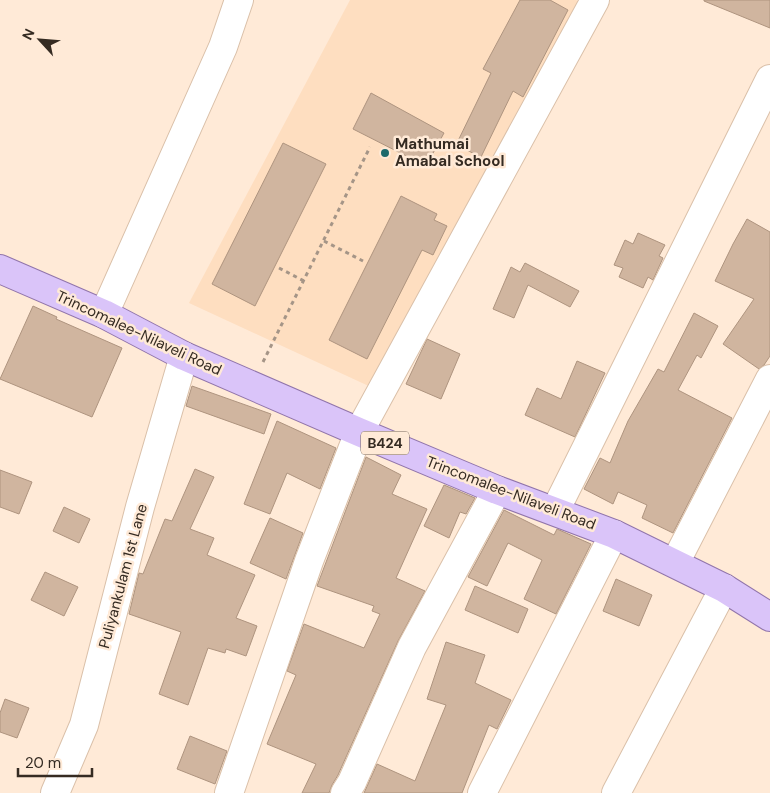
<svg xmlns="http://www.w3.org/2000/svg" width="770" height="793" viewBox="0 0 770 793" font-family="'DM Sans',sans-serif">
  <style>
    .built { fill: #fedec0 }
    .building { fill: #d0b59f; stroke: #ae947f }
    .lines { fill: none; stroke-linecap: round; stroke-linejoin: round }
    .minor-casing { stroke: #dac0a9; stroke-width: 30 }
    .primary-casing { stroke: #9175ab; stroke-width: 30 }
    .path { stroke: #a59587; stroke-width: 3; stroke-dasharray: 4 4; stroke-linecap: butt }
    .minor { stroke: #fff; stroke-width: 28 }
    .primary { stroke: #dac4f9; stroke-width: 28 }
    .poi-dot { fill: #1e6a6b; stroke: #ffead7; stroke-width: 2 }
    .labels { text-anchor: middle; stroke-width: 5; stroke-linejoin: round; paint-order: stroke }
    .shield { fill: #ffead7; stroke: #726458; stroke-width: 1 }
    .shield-label { font-size: 14px; font-weight: bold; fill: #352b22 }
    .poi-label { font-size: 15px; font-weight: bold; fill: #352b22; stroke: #ffead7; text-anchor: start }
    .street-label { font-size: 15px; fill: #352b22; stroke: #ffead7 }
  </style>
  <rect width="100%" height="100%" fill="#ffead7"/>
  <!-- built -->
  <path class="built" d="M350 0H576L583 4 373 388 189 303Z"/>
  <!-- building -->
  <path class="building" d="M520 0H550L568 10 523 97 513 91 481 157 456 145 491 73 483 69Z
    M704 0H770V28L704 1Z
    M371 93 444 133 426 166 353 129Z
    M283 143 326 164 255 306 212 284Z
    M401 196 437 214 434 220 447 226 433 255 422 250 367 359 329 340Z
    M747 219 770 232V356L764 365 759 369 723 344 754 299 715 281 733 244Z
    M638 233 665 245 659 256 663 258 653 280 648 277 643 288 619 277 623 268 614 265 625 240 633 244Z
    M525 263 579 291 570 307 528 285 514 318 493 309 511 267 520 272Z
    M33 306 57 317 56 319 122 348 92 417 0 379Z
    M694 313 718 326 701 358 697 355 678 390 732 418 673 533 642 518 647 505 618 492 613 504 584 489 600 458 610 463 628 421 658 369 664 372Z
    M427 339 460 354 441 399 406 384Z
    M577 361 605 373 575 437 525 415 537 388 561 399Z
    M192 386 271 414 264 434 186 406Z
    M277 421 336 448 320 489 287 473 270 514 244 504Z
    M366 457 401 475 392 494 427 509 396 578 425 591 398 641 338 775 332 785 329 793H302L316 764 267 744 296 675 287 671 304 624 364 648 380 614 372 611 374 606 317 586Z
    M195 469 214 477 190 529 214 538 207 555 255 575 236 618 257 626 246 656 226 649 225 653 208 648 188 705 159 694 181 632 129 614 139 573 143 574 165 519 172 521Z
    M0 470 32 482 19 514 0 507Z
    M444 485 475 498 466 514 460 512 449 538 424 526Z
    M64 507 90 519 79 543 53 531Z
    M504 510 554 535 557 529 591 544 556 614 524 599 542 560 508 543 487 586 468 577Z
    M270 518 303 533 286 579 250 563Z
    M45 572 78 587 64 616 31 600Z
    M616 579 652 595 639 626 603 611Z
    M475 586 528 609 518 633 465 610Z
    M446 642 485 655 475 683 511 700 497 729 489 725 462 793H364L377 764 415 781 446 705 427 699Z
    M5 699 29 708 17 738 0 732V713Z
    M190 736 227 751 215 784 177 769Z"/>
  <g class="lines">
    <defs>
      <path id="minor" d="M104 314 223 47 239 0
        M555 511 770 79
        M675 563 770 379
        M55 793 84 725 140 507 184 356
        M229 793 309 561 359 432 595 0
        M345 793 352 782 412 647 497 490
        M482 793 614 534
        M616 793 724 588"/>
      <path id="primary" d="M0 269 104 314 184 356 359 432 497 490 614 534 724 588 770 617"/>
    </defs>
    <!-- minor casing -->
    <use href="#minor" class="minor-casing"/>
    <!-- primary casing -->
    <use href="#primary" class="primary-casing"/>
    <!-- path -->
    <path class="path" d="M324 241 363 261
      M279 268 304 281
      M263 362 370 147"/>
    <!-- minor -->
    <use href="#minor" class="minor"/>
    <!-- primary -->
    <use href="#primary" class="primary"/>
  </g>
  <!-- markers -->
  <circle class="poi-dot" cx="385" cy="153" r="5"/>
  <g class="labels">
    <!-- shield labels -->
    <rect class="shield" x="361" y="431.5" width="48" height="23" rx="4"/>
    <g class="shield-label">
      <text x="385" y="448">B424</text>
    </g>
    <!-- poi labels -->
    <g class="poi-label">
      <text x="395" y="149">Mathumai<tspan x="395" dy="17">Amabal School</tspan></text>
    </g>
    <!-- street labels -->
    <g class="street-label">
      <text transform="translate(139 333) rotate(25)" y="5">Trincomalee-Nilaveli Road</text>
      <text transform="translate(511 493) rotate(21)" y="5">Trincomalee-Nilaveli Road</text>
      <text transform="translate(123 576) rotate(-75)" y="5">Puliyankulam 1st Lane</text>
    </g>
  </g>
  <!-- north arrow -->
  <g transform="translate(40 40) rotate(296)" stroke="#ffead7" stroke-width="4" paint-order="stroke">
  <path d="M0-4L9 19L0 12L-9 19Z" fill="#352b22"/>
  <text y="-8" font-size="14" font-weight="bold" text-anchor="middle" fill="#352b22">N</text>
  </g>
  <!-- scale -->
  <path d="M18 768v8h74v-8" fill="none" stroke="#352b22" stroke-width="2.5"/>
  <text x="25" y="768" font-size="15" fill="#352b22" stroke="#ffead7" stroke-width="4" paint-order="stroke">20 m</text>
</svg>
